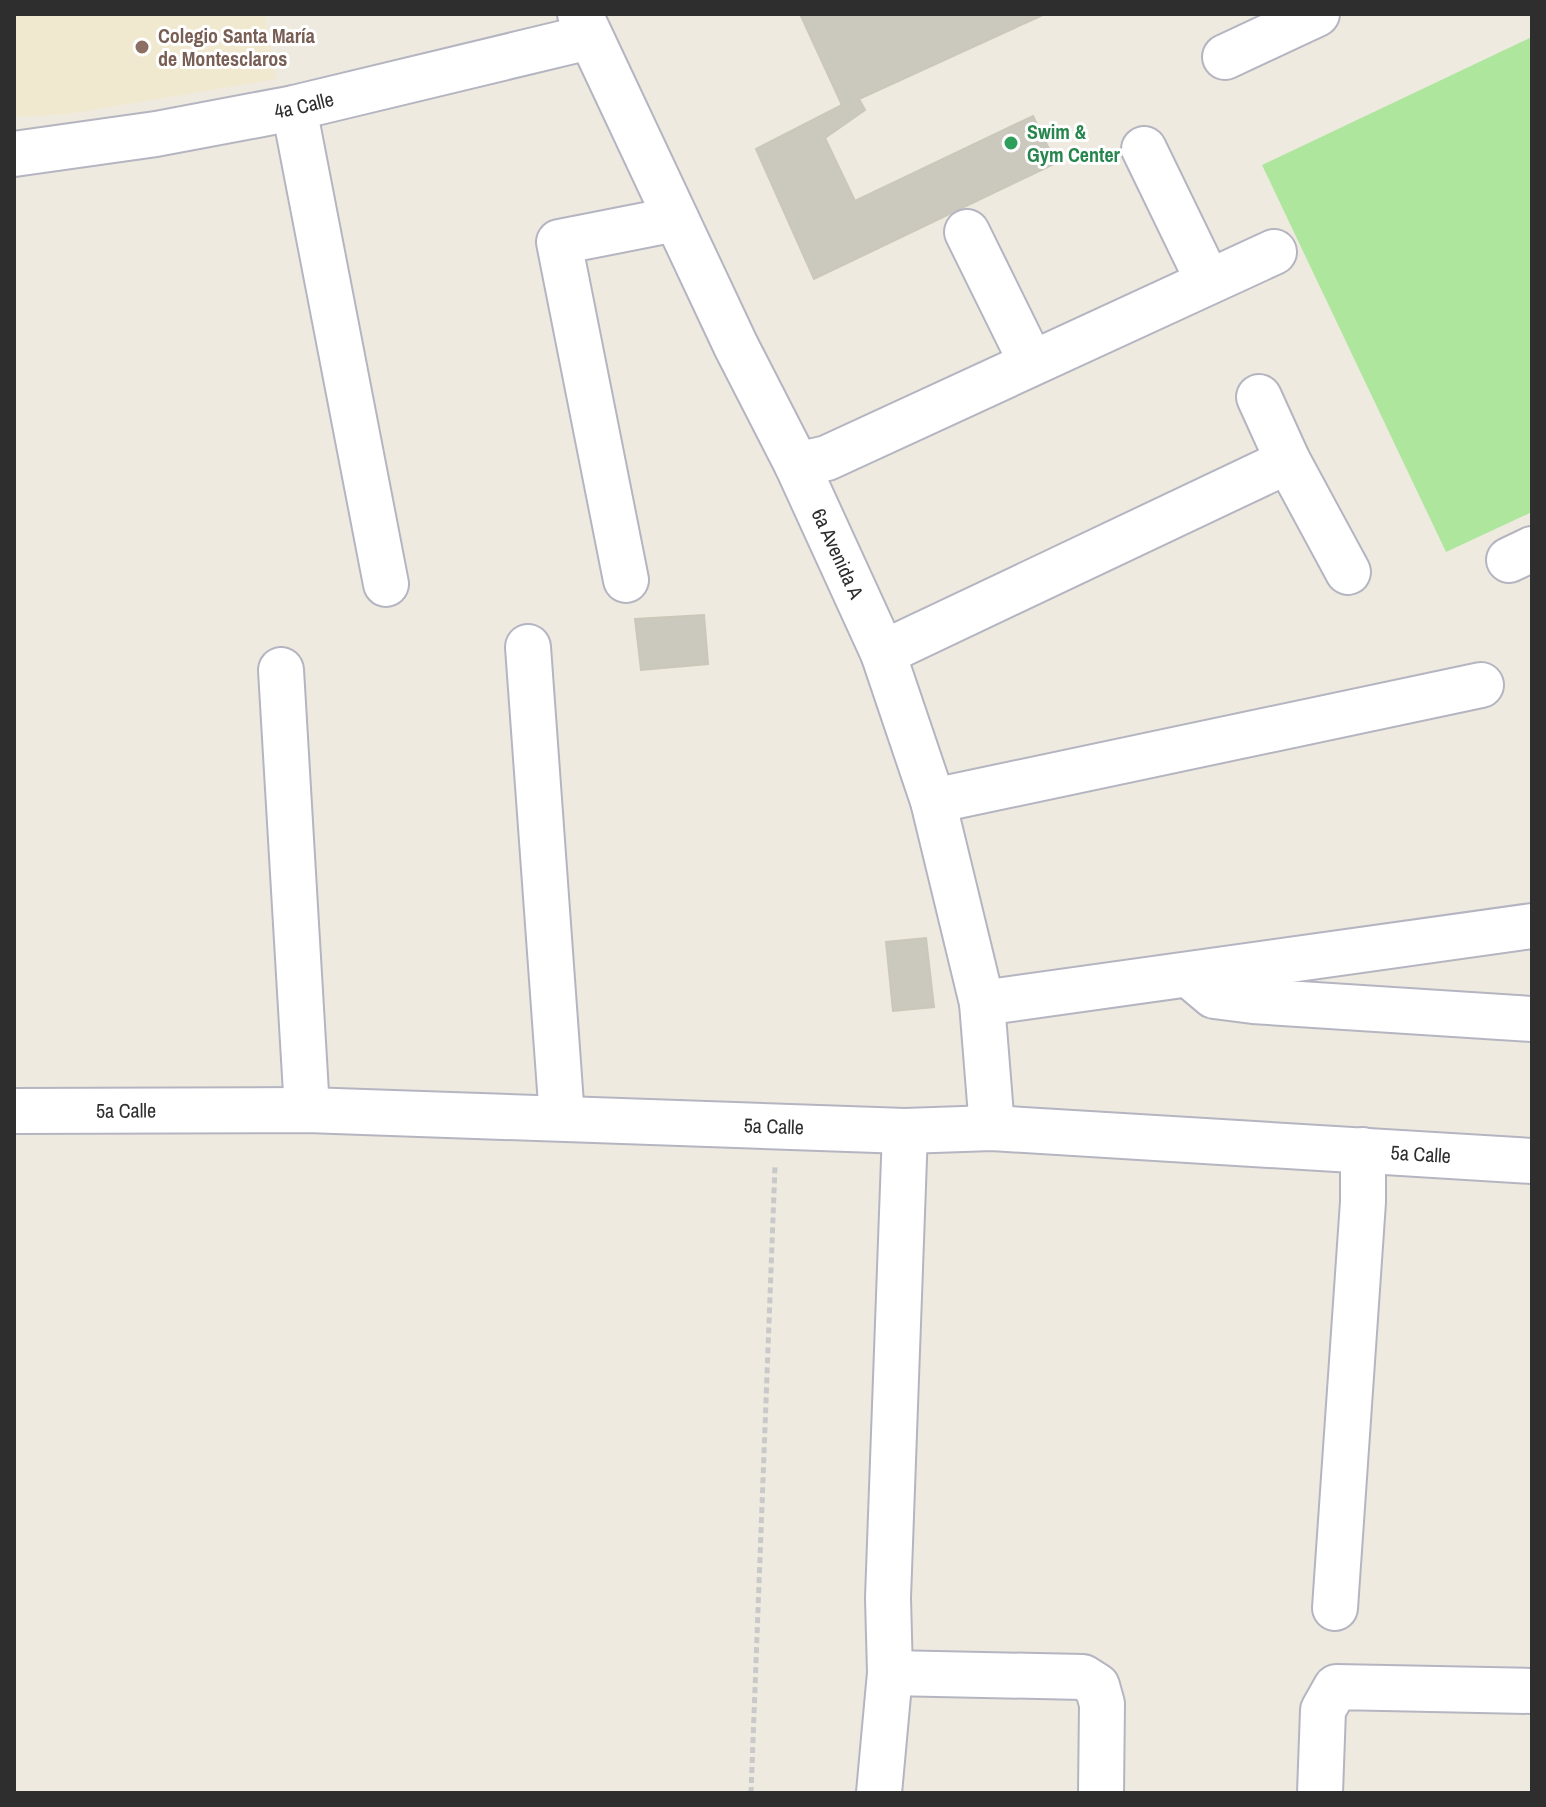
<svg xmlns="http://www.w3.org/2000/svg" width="1546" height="1807" viewBox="0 0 1546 1807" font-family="'Archivo Narrow',sans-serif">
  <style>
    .education { fill: #f0e9d0 }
    .green { fill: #aee69d }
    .building { fill: #cbc8be; stroke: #cbc7b9; stroke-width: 2 }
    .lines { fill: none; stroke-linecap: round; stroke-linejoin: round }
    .minor-casing { stroke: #b4b5c1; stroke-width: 48 }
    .path { stroke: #c9c9c9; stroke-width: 5; stroke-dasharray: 6 4; stroke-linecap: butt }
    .minor { stroke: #fff; stroke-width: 44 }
    .education-dot { fill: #8d6e63; stroke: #fff; stroke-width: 3 }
    .leisure-dot { fill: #2e9e5b; stroke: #fff; stroke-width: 3 }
    .labels { text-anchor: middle; stroke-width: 6; stroke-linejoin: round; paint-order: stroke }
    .education-label { font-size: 20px; font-weight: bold; fill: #785e54; stroke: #fff; text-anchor: start }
    .street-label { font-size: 20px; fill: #2e2e2e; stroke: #fff }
    .leisure-label { font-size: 20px; font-weight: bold; fill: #27864d; stroke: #fff; text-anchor: start }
  </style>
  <rect width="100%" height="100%" fill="#efeae0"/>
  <!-- education -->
  <path class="education" d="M14 14H265L276 79 69 114 14 117Z"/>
  <!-- green -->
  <path class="green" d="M1532 37V512L1446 552 1262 165Z"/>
  <!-- building -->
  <path class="building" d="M800 14H1045L859 99 865 110 825 138 855 201 1033 116 1056 163 814 279 756 149 842 105Z
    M704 615 708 664 641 670 635 619Z
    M926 938 934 1007 893 1011 886 942Z"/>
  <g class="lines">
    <defs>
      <g id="minor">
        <path id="s1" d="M580 14 736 346 797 465 883 653 933 801 982 1003 992 1128"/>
        <path d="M1225 57 1317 14"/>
        <path d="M294 108 386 584"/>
        <path d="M1144 149 1208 281"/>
        <path id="s2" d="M14 154 156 134 294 108 589 37"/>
        <path d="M967 232 1031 362"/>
        <path d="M1259 397 1288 461 1348 572"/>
        <path d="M797 465 827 458 1274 252"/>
        <path d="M1509 560 1532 549"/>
        <path d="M626 580 559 242 676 219"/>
        <path d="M528 647 562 1118"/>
        <path d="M883 653 1288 461"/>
        <path d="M281 670 307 1110"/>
        <path d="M933 801 1481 685"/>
        <path d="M1189 975 1214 996 1253 1001 1532 1019"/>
        <path d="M982 1003 1532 926"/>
        <path id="s3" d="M14 1111 307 1110 905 1131 992 1128 1532 1161"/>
        <path d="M1335 1608 1363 1202V1150"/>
        <path d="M890 1673 1083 1677 1097 1686 1102 1704 1101 1793"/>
        <path d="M879 1793 890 1673 888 1598 905 1131"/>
        <path d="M1320 1793 1323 1710 1336 1687 1532 1691"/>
      </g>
    </defs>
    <!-- minor casing -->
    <use href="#minor" class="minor-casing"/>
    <!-- path -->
    <path class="path" d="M751 1793 775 1166"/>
    <!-- minor -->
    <use href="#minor" class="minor"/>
  </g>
  <!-- markers -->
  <circle class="education-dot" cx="142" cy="47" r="8"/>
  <circle class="leisure-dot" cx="1011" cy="143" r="8"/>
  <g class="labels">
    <!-- education labels -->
    <g class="education-label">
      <text x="158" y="43">Colegio Santa María<tspan x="158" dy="23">de Montesclaros</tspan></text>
    </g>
    <!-- street labels -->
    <g class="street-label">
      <text dy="7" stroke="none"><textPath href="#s2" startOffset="294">4a Calle</textPath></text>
      <text dy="7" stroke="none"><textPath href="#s1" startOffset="598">6a Avenida A</textPath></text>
      <text dy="7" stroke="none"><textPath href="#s3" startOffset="112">5a Calle</textPath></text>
      <text dy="7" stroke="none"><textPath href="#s3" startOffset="760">5a Calle</textPath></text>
      <text dy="7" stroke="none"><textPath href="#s3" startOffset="1408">5a Calle</textPath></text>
    </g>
    <!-- leisure labels -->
    <g class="leisure-label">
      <text x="1027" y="139">Swim &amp;<tspan x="1027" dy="23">Gym Center</tspan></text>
    </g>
  </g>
  <!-- border -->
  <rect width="1546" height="1807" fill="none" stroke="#2e2e2e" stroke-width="32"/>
</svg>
